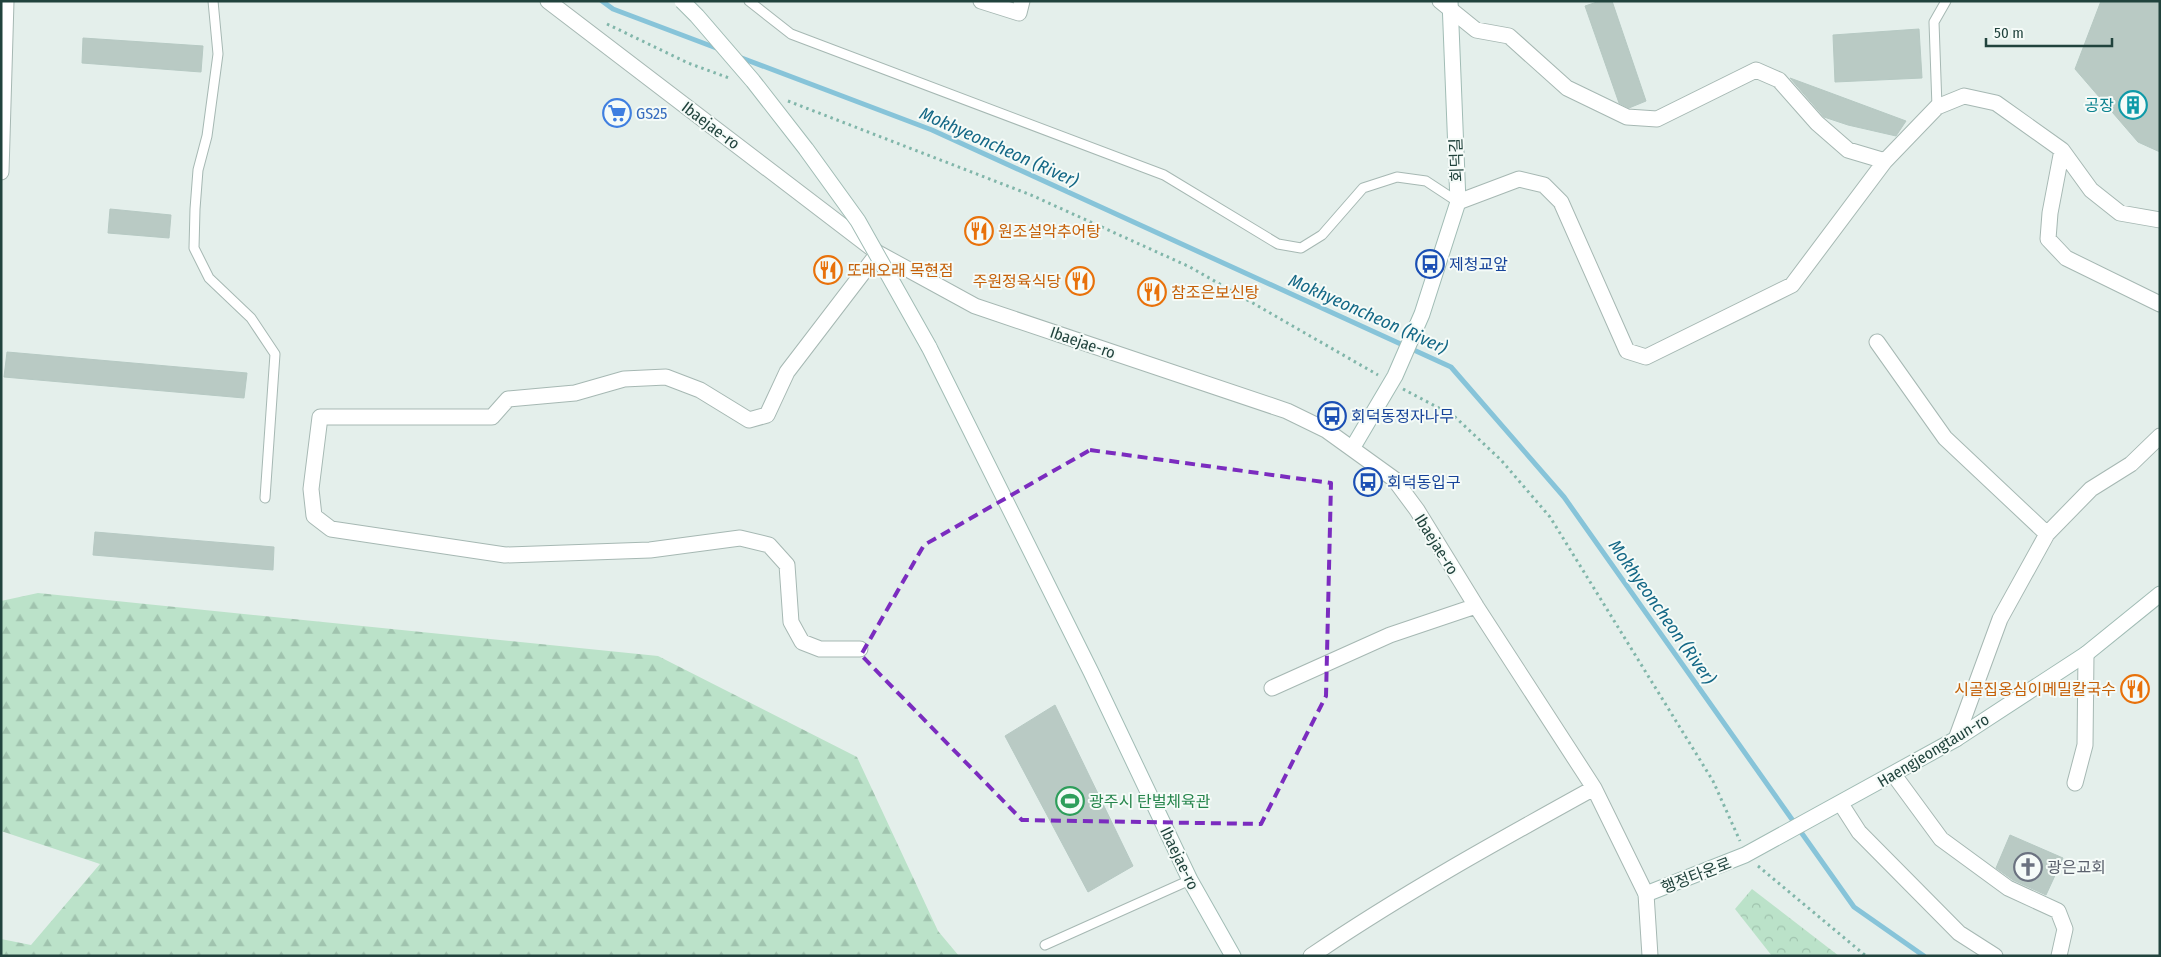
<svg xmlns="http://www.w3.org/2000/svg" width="2161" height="957" viewBox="0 0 2161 957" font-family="'Fira Sans Condensed','Noto Sans KR',sans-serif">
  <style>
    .forest { fill: url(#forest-firs) }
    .park { fill: url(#park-crowns) }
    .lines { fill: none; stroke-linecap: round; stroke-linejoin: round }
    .stream { stroke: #87c4d9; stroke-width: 5 }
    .building { fill: #b9cac4; stroke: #b6c9c3 }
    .lane-casing { stroke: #a6b8b3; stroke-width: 11 }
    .street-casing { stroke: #a6b8b3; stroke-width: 17 }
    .secondary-casing { stroke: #a1bcb5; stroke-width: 17 }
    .path { stroke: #81b6aa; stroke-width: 3; stroke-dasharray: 2.5 4; stroke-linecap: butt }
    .lane { stroke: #fff; stroke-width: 9 }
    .street { stroke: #fff; stroke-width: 15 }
    .secondary { stroke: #fff; stroke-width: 15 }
    .secondary-bridge-casing { stroke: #a1bcb5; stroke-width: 17; stroke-linecap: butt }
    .secondary-bridge { stroke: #fff; stroke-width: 15 }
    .marked { fill: none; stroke: #7b2cbf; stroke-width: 4; stroke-dasharray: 10 6; stroke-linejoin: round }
    .labels { text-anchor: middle; stroke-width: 4; stroke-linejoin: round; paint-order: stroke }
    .culture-label { font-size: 16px; fill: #0d838f; stroke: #f5fbf8; text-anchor: end }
    .shop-label { font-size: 16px; fill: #366cbe; stroke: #f5fbf8; text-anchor: start }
    .street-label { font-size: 16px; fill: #21433d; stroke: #f5fbf8 }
    .food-label { font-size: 16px; fill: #c56008; stroke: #f5fbf8; text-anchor: start }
    .transit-label { font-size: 16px; fill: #164399; stroke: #f5fbf8; text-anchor: start }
    .leisure-label { font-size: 16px; fill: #27864d; stroke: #f5fbf8; text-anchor: start }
    .worship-label { font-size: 16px; fill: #5b616d; stroke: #f5fbf8; text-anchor: start }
    .water-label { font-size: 18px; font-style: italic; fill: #146886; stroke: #f5fbf8 }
  </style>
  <defs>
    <pattern id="forest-firs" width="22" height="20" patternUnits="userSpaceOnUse" patternTransform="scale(1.25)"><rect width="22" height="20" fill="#bbe2c9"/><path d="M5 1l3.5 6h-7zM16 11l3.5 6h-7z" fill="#a0c3ae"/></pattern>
    <pattern id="park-crowns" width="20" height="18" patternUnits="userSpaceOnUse" patternTransform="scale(1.25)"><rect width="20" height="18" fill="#bbe2c9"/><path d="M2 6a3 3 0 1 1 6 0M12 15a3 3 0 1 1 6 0" fill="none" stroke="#a0c3ae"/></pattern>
  </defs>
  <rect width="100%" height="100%" fill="#e4efeb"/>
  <!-- forest -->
  <path class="forest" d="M38 593 658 656 857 757 938 931 959 956H1V939L31 945 100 864 1 831V601Z"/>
  <!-- park -->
  <path class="park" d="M1752 889 1839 956H1772L1735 909Z"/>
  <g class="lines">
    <!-- stream -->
    <path class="stream" d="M602 1 613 9 719 49
      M739 57 932 130 1451 367 1564 497 1854 907 1924 956"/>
  </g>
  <!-- building -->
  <path class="building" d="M1600 1H1612L1646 101 1629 108 1619 103 1585 6Z
    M2101 1H2160V152L2138 142 2075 69Z
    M1919 29 1922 78 1835 82 1833 35Z
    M83 38 203 46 201 72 82 63Z
    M1790 78 1836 95 1906 121 1896 136 1848 125 1824 117Z
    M110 209 171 215 169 238 108 233Z
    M7 352 247 373 244 398 4 377Z
    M95 532 274 547 273 570 93 555Z
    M1055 705 1133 866 1088 892 1005 736Z
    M2010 835 2063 858 2046 895 2013 880 1996 868Z"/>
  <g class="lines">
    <defs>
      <path id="lane" d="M213 1 218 54 207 136 198 170 195 209 194 248 209 278 251 318 275 354 265 498
        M749 1 791 34 1164 175 1278 244 1301 248 1322 235 1363 188 1397 177 1426 181 1458 202
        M1937 107 1934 22 1946 1
        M1045 945 1190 880"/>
      <path id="street" d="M548 1 878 253 975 306 1287 411 1326 430 1394 479 1417 510 1476 606 1594 788 1646 894 1650 956
        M981 1 1019 13 1022 1
        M1440 1 1476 30 1509 36 1567 88 1627 117 1657 119 1756 70 1779 80 1817 123 1848 150 1885 161
        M2062 150 2050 213 2048 239 2066 258 2160 304
        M1 172 6 1
        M1458 202 1519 179 1544 185 1561 202 1627 351 1646 357 1792 285 1885 161 1937 107 1964 96 1996 103 2062 150 2091 190 2120 213 2160 220
        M1877 342 1945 438 2047 534
        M860 649H820L802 642 791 622 787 565 769 545 740 538 650 550 505 555 331 529 314 516 311 489 320 417H492L508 399 575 393 624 379 666 377 700 390 749 420 767 415 787 372 878 253
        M1272 688 1390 635 1476 606
        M1956 739 2000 619 2047 534 2091 489 2131 464 2160 436
        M1894 775 1941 839 2008 888 2058 911 2065 929 2059 956
        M2075 783 2085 745 2086 654
        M1841 804 1859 832 1959 933 1995 956
        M1311 956C1402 894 1498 841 1594 788"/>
      <path id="secondary" d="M929 347 1091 672 1190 880 1233 956
        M1353 447 1395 376 1422 314 1458 202 1450 1
        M1646 894 1745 855 1956 739 2086 654 2160 594"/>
    </defs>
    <!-- lane casing -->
    <use href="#lane" class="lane-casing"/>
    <!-- street casing -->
    <use href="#street" class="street-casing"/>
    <!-- secondary casing -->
    <use href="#secondary" class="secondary-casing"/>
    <!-- path -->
    <path class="path" d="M607 24 688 63 729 78
      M788 101 1031 195 1190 267 1378 375
      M1403 389 1454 416 1501 460 1550 517 1713 781 1740 841
      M1758 866 1866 956"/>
    <!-- lane -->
    <use href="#lane" class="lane"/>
    <!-- street -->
    <use href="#street" class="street"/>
    <!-- secondary -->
    <use href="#secondary" class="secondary"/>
    <defs>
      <path id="secondary-bridge" d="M682 1 697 16 753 81 806 149 858 221 929 347"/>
    </defs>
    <!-- secondary-bridge casing -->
    <use href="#secondary-bridge" class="secondary-bridge-casing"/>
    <!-- secondary-bridge -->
    <use href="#secondary-bridge" class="secondary-bridge"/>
  </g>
  <!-- marked area -->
  <path class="marked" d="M1090 450 1331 483 1326 696 1261 824 1022 820 861 655 924 545Z"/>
  <!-- icons -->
  <defs>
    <symbol id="building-ring" viewBox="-11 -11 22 22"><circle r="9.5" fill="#f5fbf8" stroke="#0f9aa8" stroke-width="1.5"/><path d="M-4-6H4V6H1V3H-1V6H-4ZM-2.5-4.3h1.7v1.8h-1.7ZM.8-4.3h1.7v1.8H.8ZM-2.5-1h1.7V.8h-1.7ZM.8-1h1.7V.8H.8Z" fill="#0f9aa8"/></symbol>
    <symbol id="supermarket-ring" viewBox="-11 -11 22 22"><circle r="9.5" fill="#f5fbf8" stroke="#3f7fe0" stroke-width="1.5"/><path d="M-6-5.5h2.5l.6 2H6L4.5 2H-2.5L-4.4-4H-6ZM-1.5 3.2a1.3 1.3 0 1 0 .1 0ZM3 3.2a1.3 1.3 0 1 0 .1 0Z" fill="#3f7fe0"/></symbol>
    <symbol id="restaurant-ring" viewBox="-11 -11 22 22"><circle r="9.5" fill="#f5fbf8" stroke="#e8710a" stroke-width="1.5"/><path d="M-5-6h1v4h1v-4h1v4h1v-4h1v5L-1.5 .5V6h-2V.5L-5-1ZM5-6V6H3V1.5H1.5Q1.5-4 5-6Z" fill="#e8710a"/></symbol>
    <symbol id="bus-ring" viewBox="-11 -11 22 22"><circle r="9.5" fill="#f5fbf8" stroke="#1a4fb4" stroke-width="1.5"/><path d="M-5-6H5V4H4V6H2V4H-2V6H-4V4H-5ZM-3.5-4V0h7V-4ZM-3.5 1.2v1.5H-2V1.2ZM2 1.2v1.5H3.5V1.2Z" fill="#1a4fb4"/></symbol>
    <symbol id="stadium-ring" viewBox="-11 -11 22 22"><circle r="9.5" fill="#f5fbf8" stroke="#2e9e5b" stroke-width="1.5"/><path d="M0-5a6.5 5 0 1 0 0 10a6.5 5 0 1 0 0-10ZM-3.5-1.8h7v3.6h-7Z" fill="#2e9e5b"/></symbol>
    <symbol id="church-ring" viewBox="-11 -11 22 22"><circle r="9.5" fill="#f5fbf8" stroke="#6b7280" stroke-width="1.5"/><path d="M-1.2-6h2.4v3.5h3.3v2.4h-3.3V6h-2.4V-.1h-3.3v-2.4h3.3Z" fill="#6b7280"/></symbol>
  </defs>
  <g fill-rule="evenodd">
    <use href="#building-ring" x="2117" y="89" width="32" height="32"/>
    <use href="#supermarket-ring" x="601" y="97" width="32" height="32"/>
    <use href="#restaurant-ring" x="963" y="215" width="32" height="32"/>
    <use href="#bus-ring" x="1414" y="248" width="32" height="32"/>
    <use href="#restaurant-ring" x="812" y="254" width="32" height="32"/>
    <use href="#restaurant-ring" x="1064" y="265" width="32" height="32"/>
    <use href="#restaurant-ring" x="1136" y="276" width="32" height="32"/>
    <use href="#bus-ring" x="1316" y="400" width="32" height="32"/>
    <use href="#bus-ring" x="1352" y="466" width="32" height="32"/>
    <use href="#restaurant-ring" x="2119" y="673" width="32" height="32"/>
    <use href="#stadium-ring" x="1054" y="785" width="32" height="32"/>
    <use href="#church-ring" x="2012" y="851" width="32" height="32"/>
  </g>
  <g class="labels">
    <!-- culture labels -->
    <g class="culture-label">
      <text x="2114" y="111">공장</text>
    </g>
    <!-- shop labels -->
    <g class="shop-label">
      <text x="636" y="119">GS25</text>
    </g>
    <!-- street labels -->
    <g class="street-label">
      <text transform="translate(711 125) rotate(37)" y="6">Ibaejae-ro</text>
      <text transform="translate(1456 160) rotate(-92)" y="6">회덕길</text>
      <text transform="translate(1083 342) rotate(19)" y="6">Ibaejae-ro</text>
      <text transform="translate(1437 544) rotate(58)" y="6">Ibaejae-ro</text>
      <text transform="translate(1933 750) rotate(-31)" y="6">Haengjeongtaun-ro</text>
      <text transform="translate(1180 858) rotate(64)" y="6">Ibaejae-ro</text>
      <text transform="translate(1696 875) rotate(-21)" y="6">행정타운로</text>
    </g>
    <!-- food labels -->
    <g class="food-label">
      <text x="998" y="237">원조설악추어탕</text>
      <text x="847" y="276">또래오래 목현점</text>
      <text x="1061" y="287" text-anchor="end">주원정육식당</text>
      <text x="1171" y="298">참조은보신탕</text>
      <text x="2116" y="695" text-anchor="end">시골집옹심이메밀칼국수</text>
    </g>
    <!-- transit labels -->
    <g class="transit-label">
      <text x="1449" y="270">제청교앞</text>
      <text x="1351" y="422">회덕동정자나무</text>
      <text x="1387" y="488">회덕동입구</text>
    </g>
    <!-- leisure labels -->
    <g class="leisure-label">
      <text x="1089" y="807">광주시 탄벌체육관</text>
    </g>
    <!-- worship labels -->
    <g class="worship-label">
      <text x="2047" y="873">광은교회</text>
    </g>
    <!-- water labels -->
    <g class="water-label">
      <text transform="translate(999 147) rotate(24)" y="6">Mokhyeoncheon (River)</text>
      <text transform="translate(1368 314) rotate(24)" y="6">Mokhyeoncheon (River)</text>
      <text transform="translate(1662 612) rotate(55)" y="6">Mokhyeoncheon (River)</text>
    </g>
  </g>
  <!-- border -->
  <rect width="2161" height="957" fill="none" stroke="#21433d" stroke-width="5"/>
  <!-- scale -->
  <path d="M1986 38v8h126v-8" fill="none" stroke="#21433d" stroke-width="2.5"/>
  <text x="1994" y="38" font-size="15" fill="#21433d" stroke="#f5fbf8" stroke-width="4" paint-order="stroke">50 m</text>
</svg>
